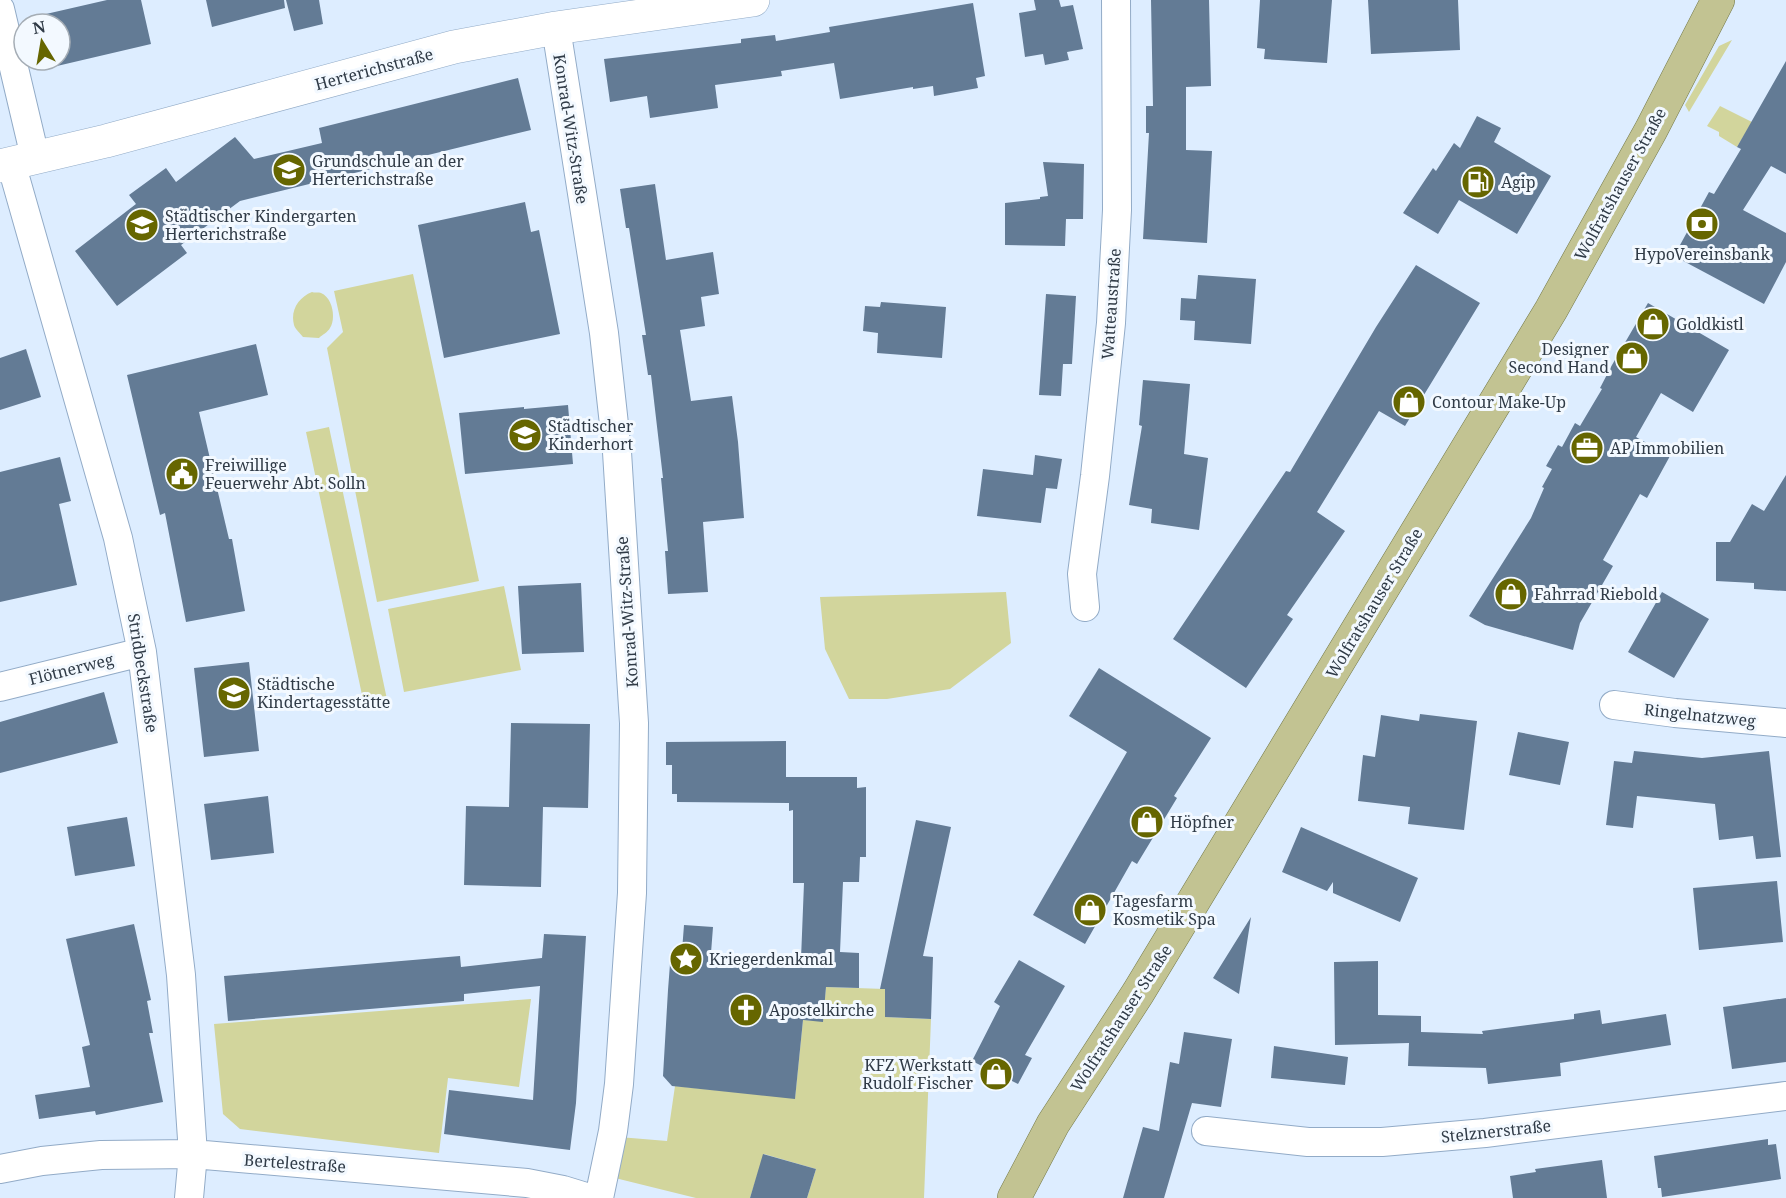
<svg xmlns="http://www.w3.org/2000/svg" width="1786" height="1198" viewBox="0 0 1786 1198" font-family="'Noto Serif',serif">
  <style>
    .green { fill: #d2d59c }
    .building { fill: #637b95 }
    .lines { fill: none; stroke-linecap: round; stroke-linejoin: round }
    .minor-casing { stroke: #92abc7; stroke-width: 30 }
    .secondary-casing { stroke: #92abc7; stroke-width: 34 }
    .primary-casing { stroke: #747948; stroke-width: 34 }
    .minor { stroke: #fff; stroke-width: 28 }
    .secondary { stroke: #fff; stroke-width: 33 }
    .primary { stroke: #c2c392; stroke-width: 33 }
    .labels { text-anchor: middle; stroke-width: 6; stroke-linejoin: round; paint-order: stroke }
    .street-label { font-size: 16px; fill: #303b47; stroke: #f3f9ff }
    .poi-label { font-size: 16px; fill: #303b47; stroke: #f3f9ff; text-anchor: start }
  </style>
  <rect width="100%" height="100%" fill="#ddedff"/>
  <!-- green -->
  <path class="green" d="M1732 40 1689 112 1685 105 1719 46Z
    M1720 106 1752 122 1737 147 1719 136V132L1707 126Z
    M413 274 479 581 377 602 327 348 343 332 334 291Z
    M312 292C314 293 319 292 321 293 333 298 336 319 330 328 328 332 322 335 319 338L303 337C300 333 295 329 294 325 290 310 299 297 312 292Z
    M329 427 388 704 365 709 306 432Z
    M504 586 521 670 404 692 388 609Z
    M1006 592 1011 643 950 689 887 699H849L825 649 820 597Z
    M826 987 885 989V1017L931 1019 924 1198H807L816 1169 764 1154 750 1198H696L611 1177 619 1137 667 1141 675 1086 795 1098 803 1020 823 1021Z
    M531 999 519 1087 448 1078 439 1153 240 1129 223 1114 214 1024Z"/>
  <!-- building -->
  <path class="building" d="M107 0H141L151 44 57 66 56 60H60V24H48L46 14Z
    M206 0H284L285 8 212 27Z
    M286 0H319L323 24 294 31Z
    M1034 0H1059L1061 7 1073 5 1083 49 1067 52 1069 60 1045 65 1043 54 1025 57 1019 13 1036 10Z
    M1151 0H1209L1211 86 1186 87V150L1212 151 1207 243 1143 239 1149 133H1146V106H1153Z
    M1260 0H1332L1327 63 1264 59 1265 49 1257 48Z
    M1368 0H1458L1460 50 1371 54Z
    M973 3 985 76 976 78 978 88 934 96 933 86 913 89V87L840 99 834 63 781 71 782 76 715 85 718 108 650 118 647 96 610 102 604 59 741 43V39L775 35 776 41 830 32 829 27Z
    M1786 61V174L1771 166 1743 210 1786 233V262L1764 304 1674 256 1709 192 1714 194 1741 149 1737 147Z
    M518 78 531 130 240 201 181 245 187 253 117 306 75 251 136 204 129 195 166 168 176 182 235 137 254 159 322 143 319 128Z
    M1477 116 1501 128 1494 142 1551 176 1517 234 1459 200 1438 234 1403 213 1433 168 1436 171 1454 143 1460 148Z
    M1043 162 1084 164 1083 219H1066L1065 246 1005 245V203L1040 199V197L1048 196Z
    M655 184 666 260 713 252 719 294 701 297 705 326 680 330 691 401 732 396 738 442 744 518 703 522 708 592 668 594 665 551H668L661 478H663L651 375H648L642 335H646L629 228H626L620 189Z
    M525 202 531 232 539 230 560 334 444 358 418 225Z
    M1416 265 1480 303 1405 426 1379 411 1317 512 1345 531 1287 615 1293 619 1246 688 1173 639 1286 471 1290 472 1376 327Z
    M1198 275 1256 279 1251 344 1194 340 1195 321 1180 320 1181 298 1196 299Z
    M1046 294 1076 296 1072 364H1063L1061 396 1039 395Z
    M881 302 946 307 942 358 877 353 878 333 863 331 865 306 880 307Z
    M1648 303 1729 350 1693 412 1661 393 1636 437 1670 456 1647 498 1640 494 1603 560 1613 566 1580 623 1573 650 1485 625 1469 616 1531 518 1544 488 1542 487 1552 469 1546 466 1558 445 1562 447 1575 423 1580 426 1602 389 1600 388 1612 365Z
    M256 344 268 395 199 412 229 539H232L245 611 186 622 165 513 160 515 127 375Z
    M26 349 41 397 0 410V358Z
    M1143 380 1190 384 1184 454 1208 458 1199 530 1151 523 1152 509 1129 505 1142 426 1139 425Z
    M568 405 573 464 465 474 459 413 524 407V409Z
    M1035 455 1062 459 1057 489 1046 488 1041 523 977 516 983 469 1033 475Z
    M60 457 71 501 59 504 77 585 0 602V472Z
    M1786 475V591L1754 589V583L1716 581V542H1730L1752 504 1764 511Z
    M581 583 584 652 522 654 518 586Z
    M1662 592 1709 619 1674 678 1628 652Z
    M249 662 259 751 204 757 194 668Z
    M1099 668 1211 738 1174 796 1177 798 1137 864 1132 861 1085 944 1033 915 1127 752 1069 716Z
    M104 692 118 743 0 773V722Z
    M1420 714 1477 721 1464 830 1408 824 1410 807 1358 801 1363 755 1375 757 1381 715 1419 721Z
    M511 723 590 724 588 808 543 807 541 887 464 885 466 806 509 807Z
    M1518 732 1569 742 1560 785 1509 775Z
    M786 741V777H857V788L866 787V857H860L859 882H843L840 952 859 953V988L826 987 823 1022 803 1020 795 1099 672 1086 663 1076 668 990 670 964H681L684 925 713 927 711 953 801 959 804 883H793V810L789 811V803L677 802V794H672V765H666V742Z
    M1634 751 1702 758 1769 751 1781 857 1756 859 1753 836 1719 840 1715 804 1637 796 1633 828 1606 825 1614 761 1632 763Z
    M268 796 274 853 211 860 204 804Z
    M127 817 135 866 75 876 67 827Z
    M916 820 951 827 923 956 933 957 931 1019 885 1017V989H880Z
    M1301 827 1418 878 1400 922 1333 893V882L1327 891 1282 872Z
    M1777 881 1783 942 1699 950 1693 888Z
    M1251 917 1239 994 1213 978Z
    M134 924 151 1000 147 1001 153 1033H149L163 1102 96 1115 95 1111 39 1119 35 1095 90 1087 82 1047 90 1045 66 939Z
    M544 934 586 936 576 1103 570 1150 444 1134 449 1090 533 1100 540 986 464 994V1001L228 1021 224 976 460 956 461 967 542 958Z
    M1019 960 1065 986 1025 1055 1032 1058 1018 1084 972 1061 1000 1006 994 1002Z
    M1378 961V1015L1421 1016V1032L1483 1034 1482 1031 1574 1019V1014L1600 1010 1602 1024 1666 1014 1671 1045 1560 1063 1561 1076 1488 1084 1486 1068 1408 1066 1409 1043 1335 1045 1334 962Z
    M1786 998V1062L1732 1069 1723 1007Z
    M1184 1032 1232 1039 1221 1107 1192 1103 1164 1198H1123L1143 1127 1159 1131 1170 1062 1179 1064Z
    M1274 1046 1348 1057 1345 1085 1271 1078Z
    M1768 1139V1145L1776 1144 1781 1179 1662 1197 1661 1188H1658L1654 1156Z
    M763 1154 816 1169 807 1198H750Z
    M1602 1160 1607 1198H1513L1510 1176 1536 1172 1535 1169Z"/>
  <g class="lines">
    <defs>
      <path id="minor" d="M0 9 35 157
        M556 28 604 333 617 452 634 723 632 893 619 1084 613 1131 599 1198
        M11 163 118 538 142 652 181 975 193 1154 189 1198
        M1085 607 1082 574 1095 476 1111 323 1117 210 1116 0
        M0 687 142 652
        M1614 705 1675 713 1786 723
        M1206 1131 1308 1142H1382L1485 1133 1786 1096
        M0 1169 42 1161 101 1155 193 1154 527 1183 563 1190 589 1198"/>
      <path id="secondary" d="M0 166 106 141 454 47 556 28 753 0"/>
      <path id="primary" d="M1014 1198 1053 1124 1138 993 1551 310 1651 130 1718 0"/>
    </defs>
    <!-- minor casing -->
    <use href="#minor" class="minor-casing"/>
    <!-- secondary casing -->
    <use href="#secondary" class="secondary-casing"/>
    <!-- primary casing -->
    <use href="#primary" class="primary-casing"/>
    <!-- minor -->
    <use href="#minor" class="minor"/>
    <!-- secondary -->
    <use href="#secondary" class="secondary"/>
    <!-- primary -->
    <use href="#primary" class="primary"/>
  </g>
  <!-- icons -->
  <defs>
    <symbol id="school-disc" viewBox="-11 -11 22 22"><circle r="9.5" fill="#660" stroke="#f3f9ff"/><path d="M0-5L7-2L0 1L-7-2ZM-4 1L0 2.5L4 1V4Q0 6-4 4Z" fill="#fff"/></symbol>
    <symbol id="fuel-disc" viewBox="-11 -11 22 22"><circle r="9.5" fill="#660" stroke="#f3f9ff"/><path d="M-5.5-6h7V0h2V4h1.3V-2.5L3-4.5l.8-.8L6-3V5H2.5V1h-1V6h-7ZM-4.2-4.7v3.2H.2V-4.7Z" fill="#fff"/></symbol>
    <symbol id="bank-disc" viewBox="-11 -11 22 22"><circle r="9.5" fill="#660" stroke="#f3f9ff"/><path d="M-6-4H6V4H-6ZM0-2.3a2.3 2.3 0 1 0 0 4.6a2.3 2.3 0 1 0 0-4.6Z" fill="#fff"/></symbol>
    <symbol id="shop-disc" viewBox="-11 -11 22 22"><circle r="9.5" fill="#660" stroke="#f3f9ff"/><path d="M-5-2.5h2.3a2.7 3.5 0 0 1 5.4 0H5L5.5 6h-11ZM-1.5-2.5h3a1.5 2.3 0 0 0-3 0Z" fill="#fff"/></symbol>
    <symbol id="office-disc" viewBox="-11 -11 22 22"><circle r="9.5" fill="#660" stroke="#f3f9ff"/><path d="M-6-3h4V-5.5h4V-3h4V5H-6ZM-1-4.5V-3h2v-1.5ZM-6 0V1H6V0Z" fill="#fff"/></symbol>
    <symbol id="civic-disc" viewBox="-11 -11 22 22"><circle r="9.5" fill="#660" stroke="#f3f9ff"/><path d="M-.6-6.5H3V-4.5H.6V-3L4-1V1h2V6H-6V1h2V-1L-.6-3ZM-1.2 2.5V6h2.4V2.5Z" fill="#fff"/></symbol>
    <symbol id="sight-disc" viewBox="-11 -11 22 22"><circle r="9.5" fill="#660" stroke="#f3f9ff"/><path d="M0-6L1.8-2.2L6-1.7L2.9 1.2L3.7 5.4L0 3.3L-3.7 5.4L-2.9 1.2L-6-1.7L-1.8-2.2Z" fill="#fff"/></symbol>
    <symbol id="church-disc" viewBox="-11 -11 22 22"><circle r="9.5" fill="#660" stroke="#f3f9ff"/><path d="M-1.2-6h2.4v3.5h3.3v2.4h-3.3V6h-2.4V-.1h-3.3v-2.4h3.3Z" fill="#fff"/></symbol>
  </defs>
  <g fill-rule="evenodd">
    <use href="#school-disc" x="270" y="151" width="38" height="38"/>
    <use href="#fuel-disc" x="1459" y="163" width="38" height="38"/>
    <use href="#bank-disc" x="1683" y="205" width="38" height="38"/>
    <use href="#school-disc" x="123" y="206" width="38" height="38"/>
    <use href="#shop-disc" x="1634" y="305" width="38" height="38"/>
    <use href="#shop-disc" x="1613" y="339" width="38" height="38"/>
    <use href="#shop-disc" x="1390" y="383" width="38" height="38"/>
    <use href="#school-disc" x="506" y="416" width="38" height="38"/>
    <use href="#office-disc" x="1568" y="429" width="38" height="38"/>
    <use href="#civic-disc" x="163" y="455" width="38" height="38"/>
    <use href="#shop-disc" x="1492" y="575" width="38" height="38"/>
    <use href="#school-disc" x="215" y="674" width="38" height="38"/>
    <use href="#shop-disc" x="1128" y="803" width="38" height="38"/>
    <use href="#shop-disc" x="1071" y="891" width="38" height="38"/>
    <use href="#sight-disc" x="667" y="940" width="38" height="38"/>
    <use href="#church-disc" x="727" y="991" width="38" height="38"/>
    <use href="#shop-disc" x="977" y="1055" width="38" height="38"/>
  </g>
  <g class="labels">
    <!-- street labels -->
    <g class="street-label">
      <text transform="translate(374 69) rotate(-15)" y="6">Herterichstraße</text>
      <text transform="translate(571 129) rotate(81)" y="6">Konrad-Witz-Straße</text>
      <text transform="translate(1620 184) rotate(-61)" y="6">Wolfratshauser Straße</text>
      <text transform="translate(1111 304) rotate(-86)" y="6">Watteaustraße</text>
      <text transform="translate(1374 603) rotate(-59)" y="6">Wolfratshauser Straße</text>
      <text transform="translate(627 612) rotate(-94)" y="6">Konrad-Witz-Straße</text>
      <text transform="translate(71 669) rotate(-14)" y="6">Flötnerweg</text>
      <text transform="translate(143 673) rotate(81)" y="6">Stridbeckstraße</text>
      <text transform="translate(1700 715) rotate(6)" y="6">Ringelnatzweg</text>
      <text transform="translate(1121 1018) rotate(-57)" y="6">Wolfratshauser Straße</text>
      <text transform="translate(1496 1131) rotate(-6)" y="6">Stelznerstraße</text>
      <text transform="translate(295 1163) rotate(4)" y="6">Bertelestraße</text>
    </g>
    <!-- poi labels -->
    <g class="poi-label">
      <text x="312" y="167">Grundschule an der<tspan x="312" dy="18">Herterichstraße</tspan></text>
      <text x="1501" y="188">Agip</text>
      <text x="165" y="222">Städtischer Kindergarten<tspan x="165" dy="18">Herterichstraße</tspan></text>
      <text x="1702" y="260" text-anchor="middle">HypoVereinsbank</text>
      <text x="1676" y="330">Goldkistl</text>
      <text x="1609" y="355" text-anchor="end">Designer<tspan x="1609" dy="18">Second Hand</tspan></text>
      <text x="1432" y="408">Contour Make-Up</text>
      <text x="548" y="432">Städtischer<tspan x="548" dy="18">Kinderhort</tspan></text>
      <text x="1610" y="454">AP Immobilien</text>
      <text x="205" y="471">Freiwillige<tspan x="205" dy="18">Feuerwehr Abt. Solln</tspan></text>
      <text x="1534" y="600">Fahrrad Riebold</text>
      <text x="257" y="690">Städtische<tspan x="257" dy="18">Kindertagesstätte</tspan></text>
      <text x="1170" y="828">Höpfner</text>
      <text x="1113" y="907">Tagesfarm<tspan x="1113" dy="18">Kosmetik Spa</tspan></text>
      <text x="709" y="965">Kriegerdenkmal</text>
      <text x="769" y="1016">Apostelkirche</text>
      <text x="973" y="1071" text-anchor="end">KFZ Werkstatt<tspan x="973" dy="18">Rudolf Fischer</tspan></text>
    </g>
  </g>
  <!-- north arrow -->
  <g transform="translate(42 42) rotate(349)"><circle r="28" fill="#f3f9ff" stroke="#a5adb5" stroke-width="1.5"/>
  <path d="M0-4.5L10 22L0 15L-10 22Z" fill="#666600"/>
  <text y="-9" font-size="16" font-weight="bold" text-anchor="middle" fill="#303b47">N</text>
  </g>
</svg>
